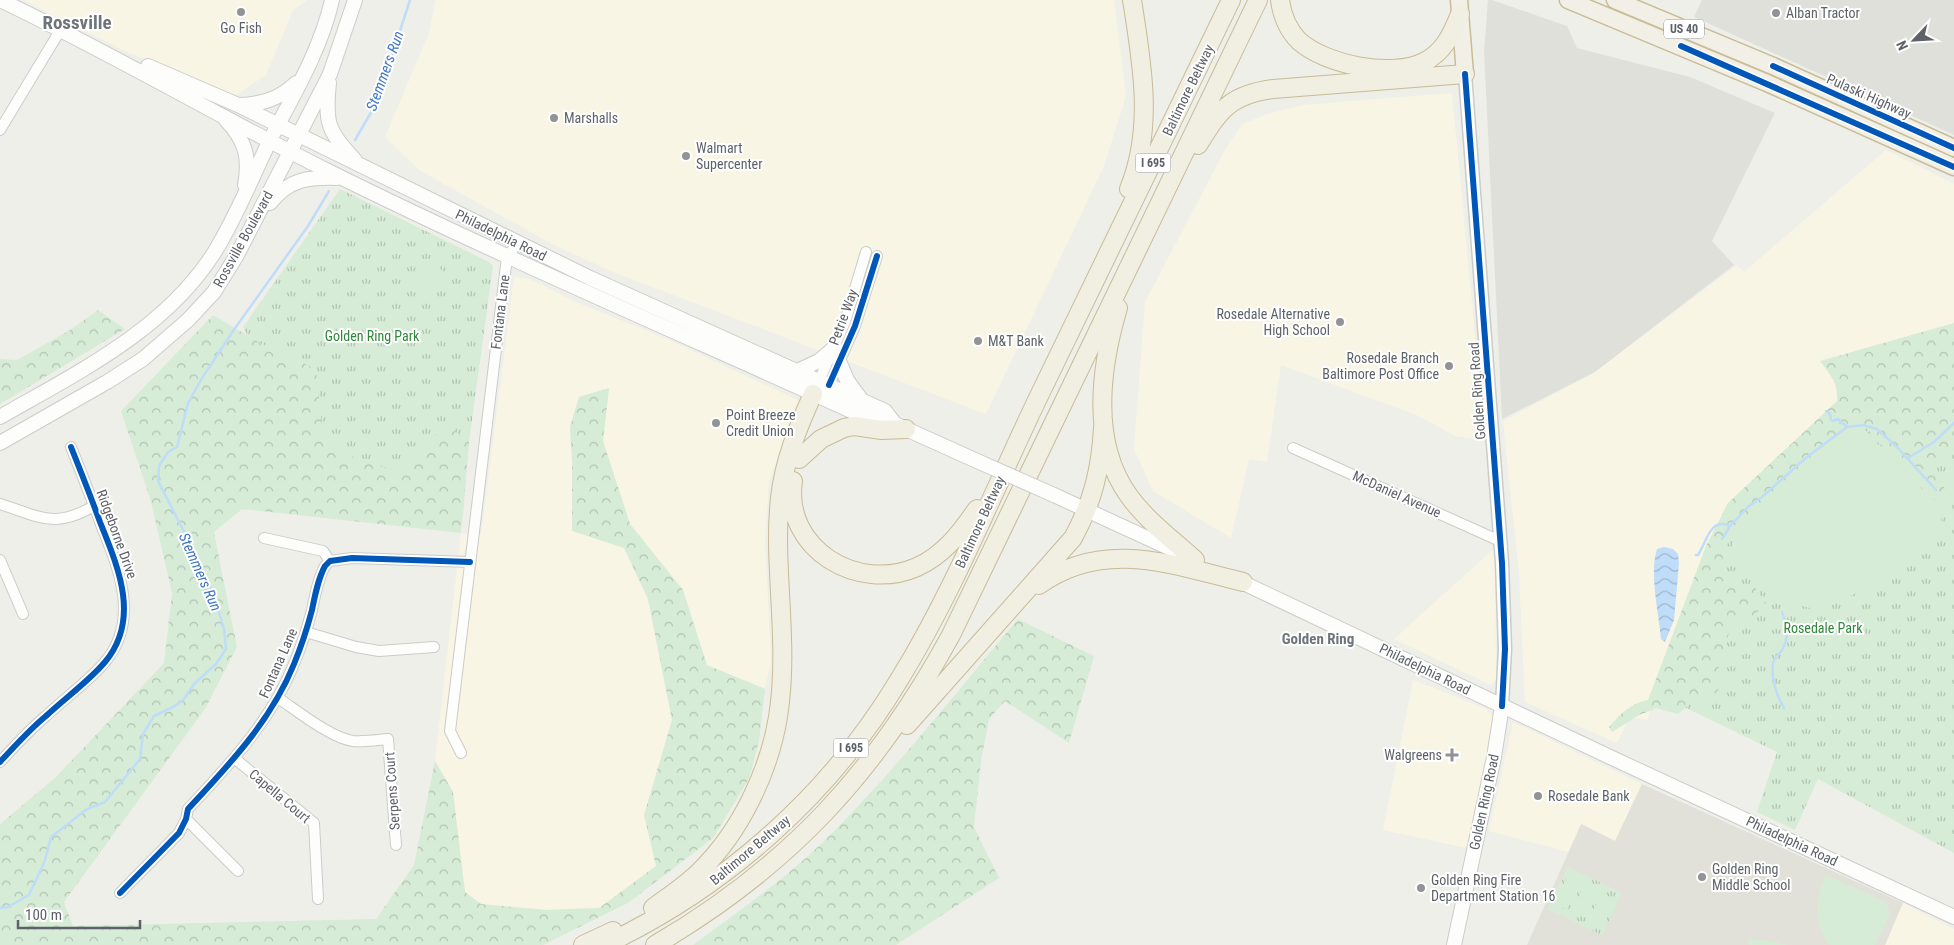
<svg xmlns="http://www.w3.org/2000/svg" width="1954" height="945" viewBox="0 0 1954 945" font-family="'Roboto Condensed',sans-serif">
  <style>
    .commercial { fill: #f8f5e4 }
    .industrial { fill: #e0e0db }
    .education { fill: #e2e1d9 }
    .grass { fill: url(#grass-tufts) }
    .forest { fill: url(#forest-crowns) }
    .pitch { fill: #d6ecd6 }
    .water { fill: url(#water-waves) }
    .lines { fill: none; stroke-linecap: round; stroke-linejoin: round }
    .stream { stroke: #bfdcf9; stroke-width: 2.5 }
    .minor-casing { stroke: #cbccca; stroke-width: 12 }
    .tertiary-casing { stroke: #cbccca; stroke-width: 15 }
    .secondary-casing { stroke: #cbcccb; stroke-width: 16 }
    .trunk-casing { stroke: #c8bc96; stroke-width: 19 }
    .motorway-casing { stroke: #c8bc96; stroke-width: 20 }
    .minor { stroke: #fdfdfc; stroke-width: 10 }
    .tertiary { stroke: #fdfdfc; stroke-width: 12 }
    .secondary { stroke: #fdfdfc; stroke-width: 14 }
    .trunk { stroke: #f2f0e6; stroke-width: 16 }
    .motorway { stroke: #f1eee2; stroke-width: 18 }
    .secondary-bridge-casing { stroke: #cbcccb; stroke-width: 16; stroke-linecap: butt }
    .secondary-bridge { stroke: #fdfdfc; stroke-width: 14 }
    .cycleway-casing { stroke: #fff; stroke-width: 9 }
    .cycleway { stroke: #0057b8; stroke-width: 6 }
    .poi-dot { fill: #919396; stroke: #fff; stroke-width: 2 }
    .labels { text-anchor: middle; stroke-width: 4; stroke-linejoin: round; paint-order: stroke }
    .shield { fill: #fff; stroke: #8e9195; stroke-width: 1 }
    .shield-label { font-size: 12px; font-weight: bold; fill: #5e6268 }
    .poi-label { font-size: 14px; fill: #5e6268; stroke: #fff; text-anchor: start }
    .street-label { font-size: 14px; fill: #5e6268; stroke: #fff }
    .park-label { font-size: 14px; fill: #2f8739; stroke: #fff }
    .water-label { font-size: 15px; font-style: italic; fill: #3f77c5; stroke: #fff }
    .neighbourhood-label { font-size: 15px; font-weight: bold; fill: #6f747b; stroke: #fff }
    .district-label { font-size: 19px; font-weight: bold; fill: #6f747b; stroke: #fff }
  </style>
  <defs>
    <pattern id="grass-tufts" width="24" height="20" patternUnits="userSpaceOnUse" patternTransform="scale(1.25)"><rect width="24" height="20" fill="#d6ecd6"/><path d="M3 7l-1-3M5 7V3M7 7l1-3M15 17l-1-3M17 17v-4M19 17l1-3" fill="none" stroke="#b1c3b1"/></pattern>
    <pattern id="forest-crowns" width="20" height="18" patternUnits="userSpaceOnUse" patternTransform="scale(1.25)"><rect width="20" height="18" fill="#d6ecd6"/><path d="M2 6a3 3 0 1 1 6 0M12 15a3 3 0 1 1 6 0" fill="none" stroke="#b1c3b1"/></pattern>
    <pattern id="water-waves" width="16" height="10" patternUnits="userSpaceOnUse" patternTransform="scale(1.25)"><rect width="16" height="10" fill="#bfdcf9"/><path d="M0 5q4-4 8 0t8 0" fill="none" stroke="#9eb6cd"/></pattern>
  </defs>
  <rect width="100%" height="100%" fill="#efefea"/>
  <!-- commercial -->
  <path class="commercial" d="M23 0H307L293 10 266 75 236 95 129 53Z
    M435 0H1114L1126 96 1104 166 986 414 613 272 552 244 419 170 385 137 429 33Z
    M1452 93 1485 440 1455 436 1419 416 1281 365 1267 462 1249 459 1231 538 1153 491 1134 449 1145 302 1225 150 1242 124 1270 113 1303 105Z
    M1886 150 1954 184V327L1838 380 1843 402 1657 694 1647 720 1630 717 1617 743 1525 702 1519 574 1503 421 1592 374 1737 265 1744 272Z
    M514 277 530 279 578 303 665 338 798 400 769 482 765 541 771 660 765 689 707 665 683 590 630 524 603 441 609 388 579 397 570 427 572 461V530L624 548 648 599 672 720 644 815 657 865 600 908 546 910 481 904 465 892 453 792 435 761 461 533 481 535Z
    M1495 548 1496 680 1491 685 1394 639Z
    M1413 680 1486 709 1493 717 1495 724 1466 848 1383 830Z
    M1513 722 1642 784 1615 841 1582 824 1569 852 1489 831Z
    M1903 903 1954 929V945H1885Z"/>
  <!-- industrial -->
  <path class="industrial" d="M1488 0H1492L1567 26 1577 48 1690 77 1775 113 1712 241 1734 265 1595 372 1502 419 1484 52Z
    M1702 0H1954V135L1694 17Z"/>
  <!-- education -->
  <path class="education" d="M1642 784 1903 903 1885 945H1527L1581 824 1615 841Z"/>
  <!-- grass -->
  <path class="grass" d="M340 189 489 262 493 266 469 442 463 516 338 511 243 327Z
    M1954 327V853L1818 779 1795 830 1757 812 1777 752 1657 694 1724 511Z
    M1568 867 1622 893 1602 935 1548 909Z"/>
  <!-- forest -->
  <path class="forest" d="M98 310 125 329 0 404V359L17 360 70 330Z
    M213 315 260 343 316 369 323 435 333 450 399 473 446 423 469 442 461 533 242 509 214 532 237 647 205 709 64 902 73 926 376 919 414 865 435 761 453 792 465 892 481 904 546 910 599 908 656 866 644 815 672 720 648 599 624 548 572 531V461L570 427 579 397 609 388 603 441 630 524 683 590 707 665 765 689 759 741 749 779 713 838 628 903 543 945H0V824L55 778 164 663 172 593 150 498 121 411Z
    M1954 323V443L1930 468 1950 496 1949 500 1936 501 1913 481 1861 422 1854 425 1736 525 1723 554 1721 576 1755 588 1766 603 1752 618H1741L1733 622 1718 664 1722 686 1716 693 1697 698 1678 714 1655 708 1653 710 1641 714 1612 732 1609 727C1620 714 1631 703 1648 700L1706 546 1728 503 1837 401C1838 382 1831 376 1820 361Z
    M1018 619 1094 656 1069 743 1005 701 989 719 981 761 974 827 999 878 896 945H693C737 912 781 882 821 844 892 775 954 695 1018 619Z"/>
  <!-- pitch -->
  <path class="pitch" d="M432 260 449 278 426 299 409 281Z
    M1860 424 1936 509 1942 516 1941 523 1901 567 1844 600 1810 608 1770 597 1755 584 1732 545 1741 525 1830 445Z
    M1954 464V495L1939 476Z
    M1826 875 1886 902 1890 913 1875 945H1830C1813 925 1815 897 1826 875Z
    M1567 877 1580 883 1567 910 1555 904Z
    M1584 885 1596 891 1584 918 1572 912Z
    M1601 894 1613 899 1601 926 1589 920Z
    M1748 939 1764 940 1788 945H1749Z"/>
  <!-- water -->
  <path class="water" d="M1664 547 1673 549 1678 554 1679 563 1674 620 1665 642 1661 639C1659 613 1649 573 1657 549Z"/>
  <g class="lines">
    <!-- stream -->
    <path class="stream" d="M355 140 376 104 410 0
      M1826 411 1830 414 1831 420 1833 421 1838 419 1847 427
      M1908 458 1934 442 1954 423
      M1722 539 1730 526 1749 506 1762 497 1807 457 1847 427 1863 425 1877 429 1897 447 1936 490
      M1696 555H1698C1707 541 1710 517 1730 526
      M1782 612C1787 626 1790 636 1782 650 1779 654 1774 658 1773 663 1771 678 1776 695 1784 708
      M0 908 8 907 29 895 44 863 51 837 87 809 105 802 140 759 143 734 154 716 175 706 184 699 194 684 216 664 226 649 224 629 213 593 195 553 158 481 159 466 168 452 177 447 188 403 202 378 233 331 308 226 329 191"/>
    <defs>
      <path id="minor" d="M0 130 61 29
        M819 381 845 322 866 252
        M829 385 855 326 877 256
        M1293 448 1500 541
        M0 504C41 517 54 529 94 506
        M264 538 323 551 330 561
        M0 560 23 614
        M306 632 356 647 379 651 434 647
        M278 698C296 710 331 738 353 741 364 742 377 740 388 739L396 845
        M461 753 450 731 507 257 517 244
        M234 758 314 823 318 899
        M0 762C15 746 29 730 46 716 65 698 88 682 105 662 141 619 118 567 100 522 91 497 81 472 71 447
        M186 819 238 871
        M120 893 179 833 186 819 188 809C229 765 271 721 294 664 301 647 307 629 312 610 315 595 318 579 325 566L330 561 352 558 470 562"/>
      <path id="tertiary" d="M1465 74 1502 563 1505 649 1502 706"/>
      <path id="secondary" d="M0 0C111 53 216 115 326 170 507 260 694 339 878 423L895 424 977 461
        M148 66 238 105 590 278 885 411 895 424
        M329 83C325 122 327 131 355 160
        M239 105C263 104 279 99 296 83
        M226 120C246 141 250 158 245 185
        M270 203C289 179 308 177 337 178
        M839 361 847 380 860 398
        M797 371 819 361 835 347
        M0 417C78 372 164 331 214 253 237 216 252 177 271 138 294 94 321 49 332 0
        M0 443 107 382 143 359 188 320 214 292 237 255 330 74 355 0
        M1054 495 1182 554
        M1235 579 1610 757 1954 917
        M1454 945 1494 757 1502 706"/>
      <path id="trunk" d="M1459 0 1465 74
        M1568 0 1767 83 1954 167
        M1615 0 1773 66 1954 148"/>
      <path id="motorway" d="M1280 0C1282 15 1288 30 1299 41 1326 65 1392 78 1424 62 1444 52 1452 34 1460 14
        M1198 145C1220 110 1229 95 1273 89L1465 74
        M1129 189C1154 128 1142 63 1132 0
        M1118 308C1100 369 1090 442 1129 496 1147 521 1173 540 1195 560
        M799 459 821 439 844 428 854 426 882 430 906 429
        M793 481C783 549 858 593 917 567 944 555 961 532 977 509
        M1039 585C1104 538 1173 565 1243 582
        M907 725 1073 538C1093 502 1101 467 1103 427
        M653 908C669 896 686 885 700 871 740 832 769 772 778 717 782 691 783 664 782 638 781 592 775 544 780 498 784 461 798 427 813 394
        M583 945 613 931
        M604 945C725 888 830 795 899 680 954 591 993 492 1038 398 1103 266 1167 133 1231 0
        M655 945C790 866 876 772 951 635L1258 0"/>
    </defs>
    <!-- minor casing -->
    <use href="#minor" class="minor-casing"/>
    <!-- tertiary casing -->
    <use href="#tertiary" class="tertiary-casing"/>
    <!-- secondary casing -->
    <use href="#secondary" class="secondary-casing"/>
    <!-- trunk casing -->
    <use href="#trunk" class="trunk-casing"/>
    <!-- motorway casing -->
    <use href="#motorway" class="motorway-casing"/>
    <!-- minor -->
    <use href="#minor" class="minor"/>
    <!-- tertiary -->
    <use href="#tertiary" class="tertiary"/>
    <!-- secondary -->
    <use href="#secondary" class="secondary"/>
    <!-- trunk -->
    <use href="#trunk" class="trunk"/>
    <!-- motorway -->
    <use href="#motorway" class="motorway"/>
    <defs>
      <path id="secondary-bridge" d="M977 461 1054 495"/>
    </defs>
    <!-- secondary-bridge casing -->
    <use href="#secondary-bridge" class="secondary-bridge-casing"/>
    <!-- secondary-bridge -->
    <use href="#secondary-bridge" class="secondary-bridge"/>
    <defs>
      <path id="cycleway" d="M1681 46 1954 167
        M1773 66 1954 148
        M1465 74 1502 563 1505 649 1502 706
        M829 385 855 326 877 256
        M0 762C15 746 29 730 46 716 65 698 88 682 105 662 141 619 118 567 100 522 91 497 81 472 71 447
        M120 893 179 833 186 819 188 809C229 765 271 721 294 664 301 647 307 629 312 610 315 595 318 579 325 566L330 561 352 558 470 562"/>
    </defs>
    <!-- cycleway casing -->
    <use href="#cycleway" class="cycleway-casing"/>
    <!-- cycleway -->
    <use href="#cycleway" class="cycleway"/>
  </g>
  <!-- markers -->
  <g class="poi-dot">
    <circle cx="241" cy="12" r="5"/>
    <circle cx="1776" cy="13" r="5"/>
    <circle cx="554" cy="118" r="5"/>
    <circle cx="686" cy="156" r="5"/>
    <circle cx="1340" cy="322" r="5"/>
    <circle cx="978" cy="341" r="5"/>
    <circle cx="1449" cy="366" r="5"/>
    <circle cx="716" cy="423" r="5"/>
    <path d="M1449.5 747.5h5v5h5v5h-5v5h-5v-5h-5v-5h5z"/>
    <circle cx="1538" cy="796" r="5"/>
    <circle cx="1702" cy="877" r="5"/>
    <circle cx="1421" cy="888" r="5"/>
  </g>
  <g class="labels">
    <!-- shield labels -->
    <g class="shield">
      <rect x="1664" y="19.5" width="40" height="19" rx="4"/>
      <rect x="1135.5" y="153.5" width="35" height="19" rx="4"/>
      <rect x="833.5" y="738.5" width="35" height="19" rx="4"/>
    </g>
    <g class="shield-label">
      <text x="1684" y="33">US 40</text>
      <text x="1153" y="167">I 695</text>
      <text x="851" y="752">I 695</text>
    </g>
    <!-- poi labels -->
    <g class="poi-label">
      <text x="1786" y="18">Alban Tractor</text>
      <text x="241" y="33" text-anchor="middle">Go Fish</text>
      <text x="564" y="123">Marshalls</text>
      <text x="696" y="153">Walmart<tspan x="696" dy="16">Supercenter</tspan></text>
      <text x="1330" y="319" text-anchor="end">Rosedale Alternative<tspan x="1330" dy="16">High School</tspan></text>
      <text x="988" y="346">M&amp;T Bank</text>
      <text x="1439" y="363" text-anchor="end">Rosedale Branch<tspan x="1439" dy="16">Baltimore Post Office</tspan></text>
      <text x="726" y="420">Point Breeze<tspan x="726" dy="16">Credit Union</tspan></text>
      <text x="1442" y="760" text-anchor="end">Walgreens</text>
      <text x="1548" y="801">Rosedale Bank</text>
      <text x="1712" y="874">Golden Ring<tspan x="1712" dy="16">Middle School</tspan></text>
      <text x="1431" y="885">Golden Ring Fire<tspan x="1431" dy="16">Department Station 16</tspan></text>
    </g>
    <!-- street labels -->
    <g class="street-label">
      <text transform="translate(1188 90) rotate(-64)" y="5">Baltimore Beltway</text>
      <text transform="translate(1869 96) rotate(24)" y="5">Pulaski Highway</text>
      <text transform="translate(501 235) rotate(26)" y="5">Philadelphia Road</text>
      <text transform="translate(243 239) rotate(-61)" y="5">Rossville Boulevard</text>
      <text transform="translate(500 312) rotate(-83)" y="5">Fontana Lane</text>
      <text transform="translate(843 317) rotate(-70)" y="5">Petrie Way</text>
      <text transform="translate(1477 391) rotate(-94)" y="5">Golden Ring Road</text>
      <text transform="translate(1397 494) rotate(24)" y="5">McDaniel Avenue</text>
      <text transform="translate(980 522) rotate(-65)" y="5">Baltimore Beltway</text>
      <text transform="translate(117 534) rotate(70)" y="5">Ridgeborne Drive</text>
      <text transform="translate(278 663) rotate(-66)" y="5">Fontana Lane</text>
      <text transform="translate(1425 669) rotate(26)" y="5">Philadelphia Road</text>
      <text transform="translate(392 791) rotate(-94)" y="5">Serpens Court</text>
      <text transform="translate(280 796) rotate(40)" y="5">Capella Court</text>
      <text transform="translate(1484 802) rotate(-78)" y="5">Golden Ring Road</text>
      <text transform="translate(1792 841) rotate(25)" y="5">Philadelphia Road</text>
      <text transform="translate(750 850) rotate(-40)" y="5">Baltimore Beltway</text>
    </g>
    <!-- park labels -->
    <g class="park-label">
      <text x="372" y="341">Golden Ring Park</text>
      <text x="1823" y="633">Rosedale Park</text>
    </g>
    <!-- water labels -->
    <g class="water-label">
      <text transform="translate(385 71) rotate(-70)" y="5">Stemmers Run</text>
      <text transform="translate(200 572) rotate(66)" y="5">Stemmers Run</text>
    </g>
    <!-- neighbourhood labels -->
    <g class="neighbourhood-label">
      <text x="1318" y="644">Golden Ring</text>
    </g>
    <!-- district labels -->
    <g class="district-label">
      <text x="77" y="29">Rossville</text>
    </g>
  </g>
  <!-- north arrow -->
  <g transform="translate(1914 40) rotate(245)" stroke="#ffffff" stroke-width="4" paint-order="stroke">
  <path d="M0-4L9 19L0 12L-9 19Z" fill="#5e6268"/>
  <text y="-8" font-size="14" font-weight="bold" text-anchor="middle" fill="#5e6268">N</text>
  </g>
  <!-- scale -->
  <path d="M18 920v8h122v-8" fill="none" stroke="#5e6268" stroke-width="2.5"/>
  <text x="25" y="920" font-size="15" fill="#5e6268" stroke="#ffffff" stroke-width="4" paint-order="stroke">100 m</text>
</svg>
